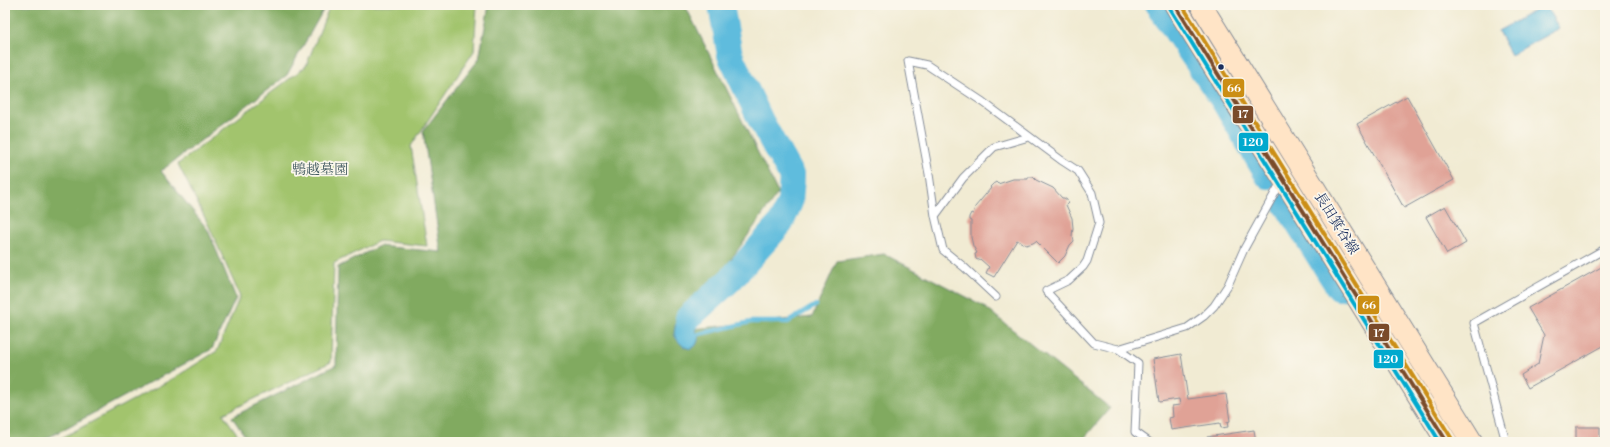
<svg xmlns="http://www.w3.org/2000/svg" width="1610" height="447" viewBox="0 0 1610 447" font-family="'Libre Bodoni','Noto Serif JP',serif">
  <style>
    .green { fill: #a2c46d; stroke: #5e7a66 }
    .forest { fill: #81aa60; stroke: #4e6c5f }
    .water { fill: #5fbcdd; stroke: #3d769e }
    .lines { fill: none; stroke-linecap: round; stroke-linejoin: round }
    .stream { stroke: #5fbcdd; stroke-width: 4.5 }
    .river { stroke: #5fbcdd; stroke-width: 26 }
    .building { fill: #e0a296 }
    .lane-casing { stroke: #868d98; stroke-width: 9 }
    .secondary-casing { stroke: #868d98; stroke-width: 23 }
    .lane { stroke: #fff; stroke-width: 7 }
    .secondary { stroke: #ffe4c6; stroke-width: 21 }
    .bus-1-casing { stroke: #fbf7ec; stroke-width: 7 }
    .bus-2-casing { stroke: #fbf7ec; stroke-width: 7 }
    .bus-3-casing { stroke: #fbf7ec; stroke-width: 7 }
    .bus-1 { stroke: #7a4b2a; stroke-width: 4 }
    .bus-2 { stroke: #00a9ce; stroke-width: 4 }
    .bus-3 { stroke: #cb8e13; stroke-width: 4 }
    .bus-dot { fill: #1b2f5e; stroke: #fbf7ec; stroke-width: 1.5 }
    .labels { text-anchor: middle; stroke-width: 3.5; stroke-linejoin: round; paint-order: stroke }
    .park-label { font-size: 14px; fill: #445c62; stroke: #fbf7ec }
    .street-label { font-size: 14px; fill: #1b2f5e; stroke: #fbf7ec }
    .line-badge { stroke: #fbf7ec; stroke-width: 1.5 }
    .badge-label { font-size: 11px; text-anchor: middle; font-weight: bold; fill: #fff }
  </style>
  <rect width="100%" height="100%" fill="#fbf7ec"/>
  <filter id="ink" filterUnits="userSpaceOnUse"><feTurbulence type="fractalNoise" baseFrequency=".025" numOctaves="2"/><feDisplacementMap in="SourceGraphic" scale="8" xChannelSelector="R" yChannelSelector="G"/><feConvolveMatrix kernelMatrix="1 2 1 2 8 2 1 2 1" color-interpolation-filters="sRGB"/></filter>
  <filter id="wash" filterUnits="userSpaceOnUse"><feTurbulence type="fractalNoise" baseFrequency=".012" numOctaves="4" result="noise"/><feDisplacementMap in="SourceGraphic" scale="16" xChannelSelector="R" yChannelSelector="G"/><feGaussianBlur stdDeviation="0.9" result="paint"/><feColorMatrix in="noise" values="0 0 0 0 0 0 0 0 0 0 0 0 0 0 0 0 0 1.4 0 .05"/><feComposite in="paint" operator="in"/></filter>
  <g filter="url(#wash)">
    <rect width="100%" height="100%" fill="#f1ebd3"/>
    <!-- green -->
    <path class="green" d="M330 5H477L474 51 411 146 427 246 379 241 334 263 331 362 223 414 243 442H54L174 378 217 351 240 296 208 224 178 164 306 66Z"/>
    <!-- forest -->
    <path class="forest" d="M5 5H326L287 75 161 171 208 230 236 298 212 349 40 442H5Z
      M489 5H685L778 193 681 330 812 317 837 261 884 254 982 305 1110 408 1081 442H249L232 417 336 365 338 267 379 246 441 252 423 131 479 59Z"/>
    <!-- water -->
    <path class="water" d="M1545 5 1559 28 1511 55 1498 31Z
      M687 316 699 336C696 357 680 348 674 334L676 321Z"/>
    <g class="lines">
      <!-- stream -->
      <path class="stream" d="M699 334 751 322H788L816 305"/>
      <!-- river -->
      <path class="river" d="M1158 5 1223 100 1268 176
        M1286 204 1339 288
        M688 318 730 280 781 223 790 202 792 177 761 121 730 55 721 5"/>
    </g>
    <g id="blocks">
      <!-- building -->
      <path class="building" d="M1407 96 1454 180 1404 208 1357 124Z
        M1028 177H1033L1036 180 1053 188 1062 198H1064L1067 200 1068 203 1066 205 1072 218 1073 228 1072 236 1073 237 1074 241 1070 245 1065 256 1058 263 1036 241 1033 243 1026 245 1017 240 994 277 986 273 989 267 980 259 978 260 976 259 975 254 977 253 973 246 971 237V221L969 220V217L971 213 973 214 975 207 991 188 990 187 993 184 996 182 998 184 1013 179H1028Z
        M1445 206 1466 243 1447 254 1426 217Z
        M1605 265V345L1528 388 1521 375 1538 364 1544 335 1528 308Z
        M1181 354 1188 399 1226 394 1230 421 1227 422 1228 427 1221 428 1220 423 1171 430 1169 418 1173 417 1172 406 1180 405 1179 399 1159 402 1153 359Z
        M1576 427H1600V442H1576Z
        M1254 430 1256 442H1208L1207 437Z"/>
    </g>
  </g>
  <g filter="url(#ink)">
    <use href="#blocks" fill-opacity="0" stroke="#868d98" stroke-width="1"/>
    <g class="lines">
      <defs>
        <path id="lane" d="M935 216 963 178 994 147 1029 137
          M996 297 964 267 943 250 935 216 929 174 908 61 927 65 983 102 1061 160 1078 171 1092 193 1099 223 1087 261 1083 267 1069 280 1046 291 1094 343 1118 349 1187 328 1204 316 1214 306 1228 285 1244 249 1281 182
          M1118 349 1138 363 1135 432 1149 442
          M1506 442 1474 323 1605 249"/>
        <path id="secondary" d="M1175 5 1447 442
          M1201 5 1472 442"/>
      </defs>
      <!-- lane casing -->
      <use href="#lane" class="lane-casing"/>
      <!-- secondary casing -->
      <use href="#secondary" class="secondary-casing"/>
      <!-- lane -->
      <use href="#lane" class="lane"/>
      <!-- secondary -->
      <use href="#secondary" class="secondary"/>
      <defs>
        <path id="bus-1" d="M1175 5 1447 442"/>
        <path id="bus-2" d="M1170 8 1440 442"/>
        <path id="bus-3" d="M1182 5 1452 439"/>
      </defs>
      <!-- bus-1 casing -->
      <use href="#bus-1" class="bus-1-casing"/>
      <!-- bus-2 casing -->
      <use href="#bus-2" class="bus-2-casing"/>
      <!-- bus-3 casing -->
      <use href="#bus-3" class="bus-3-casing"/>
      <!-- bus-1 -->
      <use href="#bus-1" class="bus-1"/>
      <!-- bus-2 -->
      <use href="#bus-2" class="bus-2"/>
      <!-- bus-3 -->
      <use href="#bus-3" class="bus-3"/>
    </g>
  </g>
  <!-- markers -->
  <circle class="bus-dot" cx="1221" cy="67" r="3.5"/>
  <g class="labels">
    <!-- park labels -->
    <g class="park-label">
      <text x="320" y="174">鵯越墓園</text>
    </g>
    <!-- street labels -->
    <g class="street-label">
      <text transform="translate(1337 223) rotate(58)" y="5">長田箕谷線</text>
    </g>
  </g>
  <g class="line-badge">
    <rect x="1222" y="78" width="23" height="20" rx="4" fill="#cb8e13"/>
    <rect x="1232" y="105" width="22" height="19" rx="4" fill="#7a4b2a"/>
    <rect x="1238" y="132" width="31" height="20" rx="4" fill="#00a9ce"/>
    <rect x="1357" y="295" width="23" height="20" rx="4" fill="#cb8e13"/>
    <rect x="1368" y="323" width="22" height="19" rx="4" fill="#7a4b2a"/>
    <rect x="1373" y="349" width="31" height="20" rx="4" fill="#00a9ce"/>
  </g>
  <g class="badge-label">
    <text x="1234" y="92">66</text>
    <text x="1243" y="118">17</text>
    <text x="1253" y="146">120</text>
    <text x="1369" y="309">66</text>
    <text x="1379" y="337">17</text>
    <text x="1388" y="363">120</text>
  </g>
  <!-- margin -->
  <rect width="1610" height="447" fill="none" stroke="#fbf7ec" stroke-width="20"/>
</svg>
